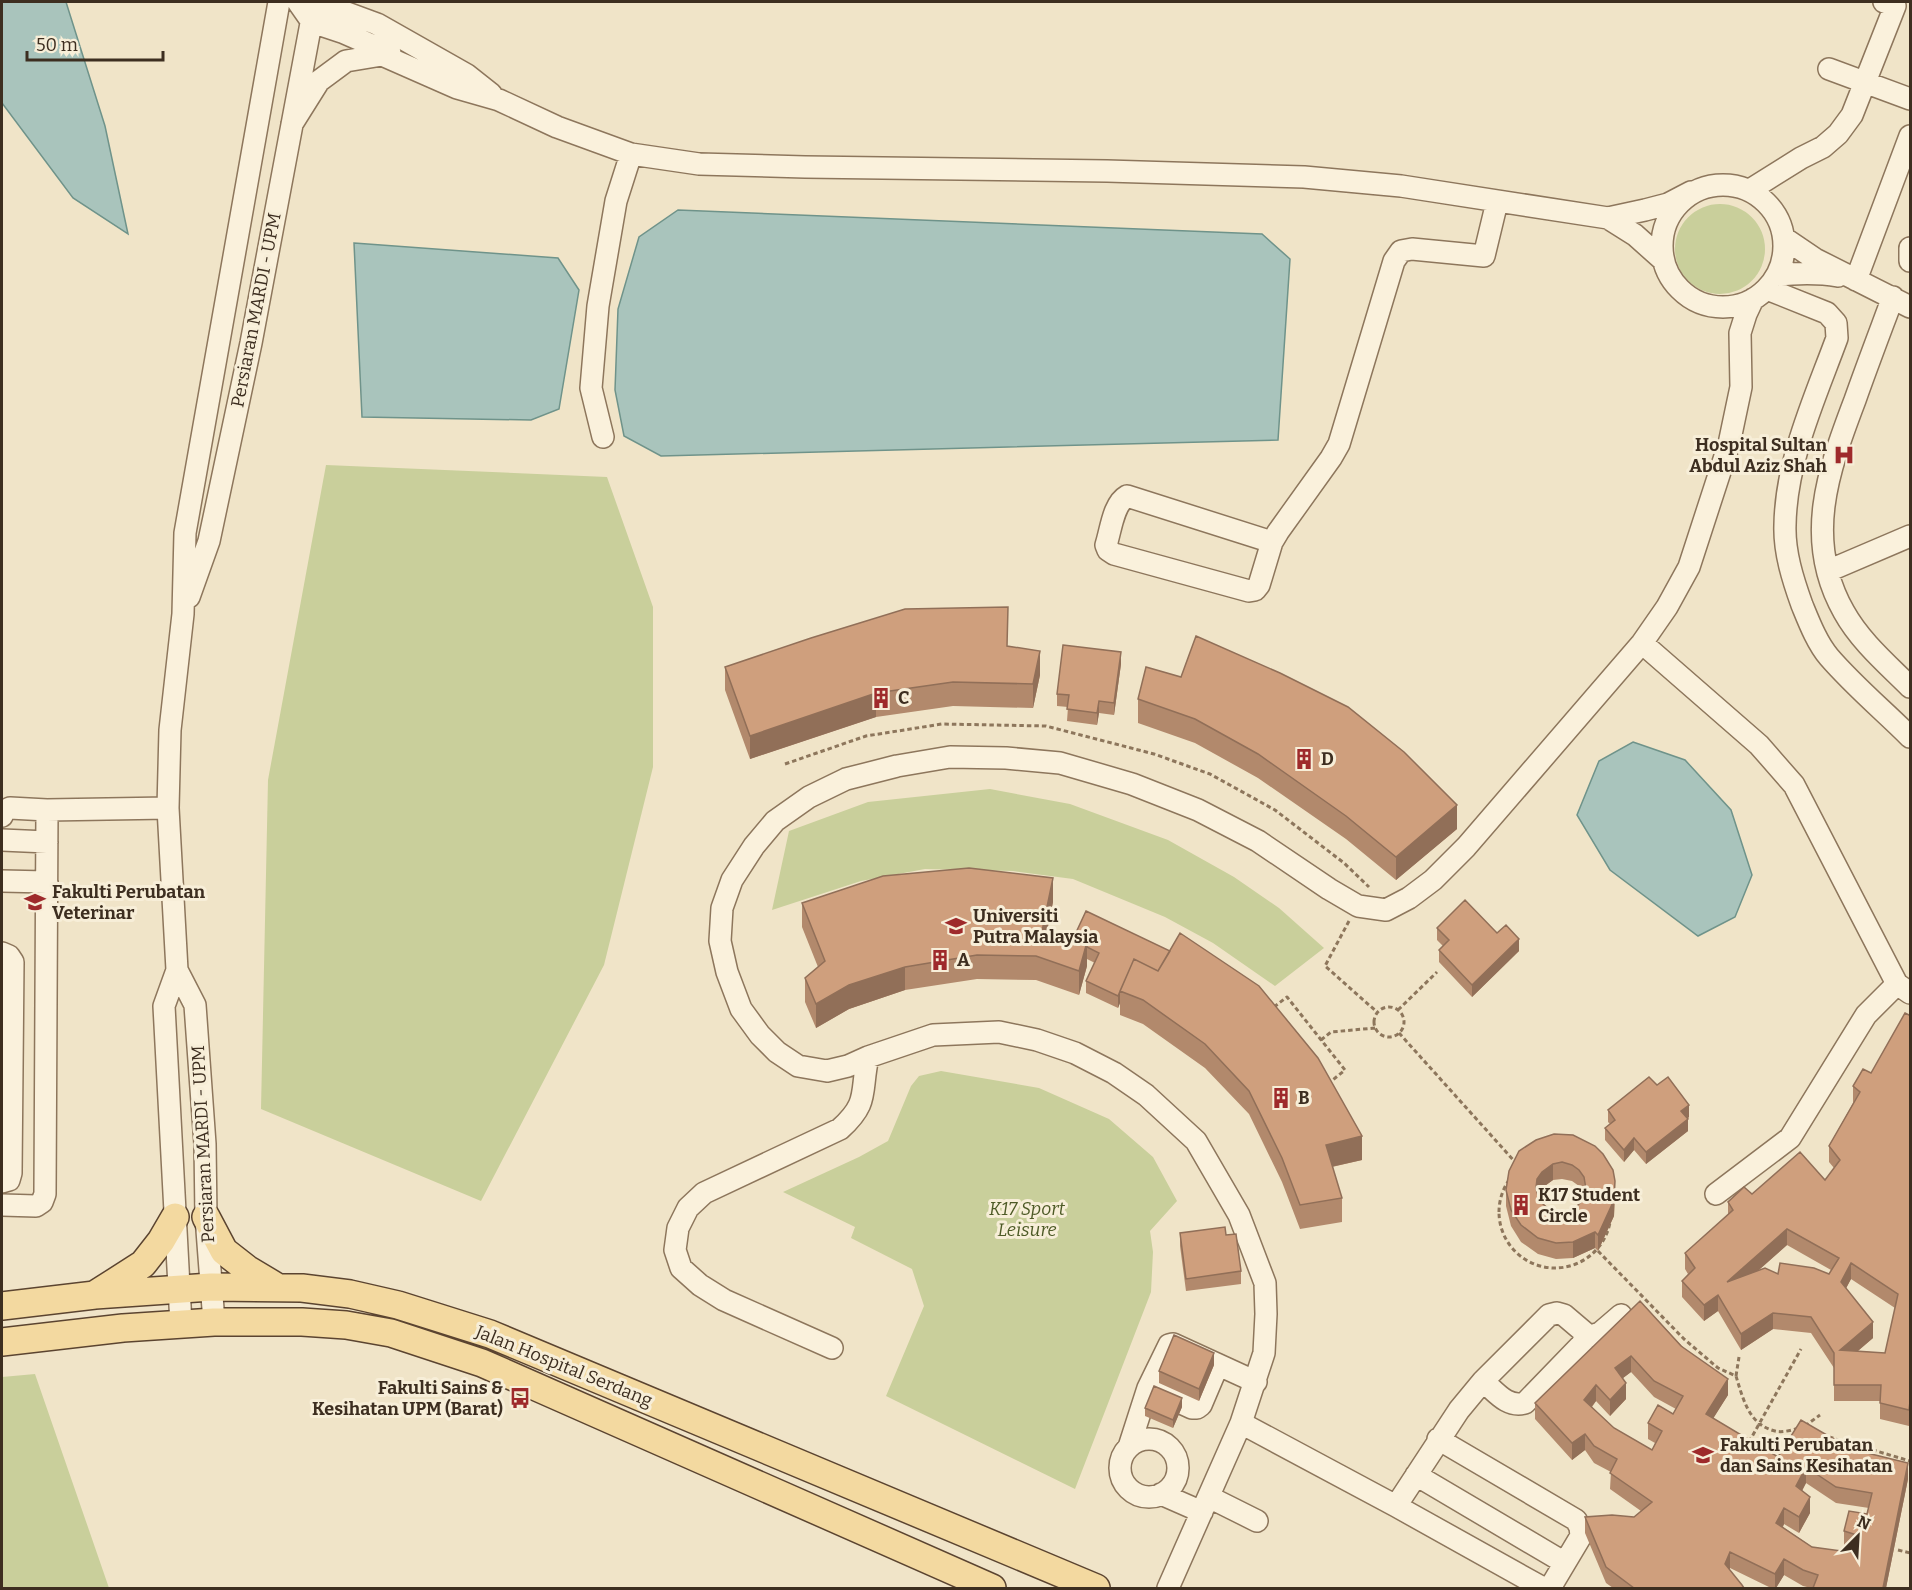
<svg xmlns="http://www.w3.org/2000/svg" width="1912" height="1590" viewBox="0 0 1912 1590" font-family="Bitter,serif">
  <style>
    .green { fill: #c9cf9b }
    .water { fill: #a9c4bc; stroke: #6f938a; stroke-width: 1.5 }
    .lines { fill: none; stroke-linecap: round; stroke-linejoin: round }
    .minor-casing { stroke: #8d765c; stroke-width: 24 }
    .major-casing { stroke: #5b4430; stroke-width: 30 }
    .path { stroke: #8d765c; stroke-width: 3; stroke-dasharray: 4.5 3; stroke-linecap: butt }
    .minor { stroke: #faf1dc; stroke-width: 21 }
    .major { stroke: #f3d9a0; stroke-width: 27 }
    .wall { fill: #b2896c; fill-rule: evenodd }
    .shaded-wall { fill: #916f58 }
    .building { fill: #cf9f7d; stroke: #916f58; stroke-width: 1.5; fill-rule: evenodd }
    .labels { text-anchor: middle; stroke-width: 6; stroke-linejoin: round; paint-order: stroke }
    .street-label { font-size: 18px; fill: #3d2e20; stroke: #f7eed8 }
    .poi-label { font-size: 18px; font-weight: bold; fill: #3d2e20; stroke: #f7eed8; text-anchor: start }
    .park-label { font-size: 18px; font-style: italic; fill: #4d5a26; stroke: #f7eed8 }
  </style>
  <rect width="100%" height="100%" fill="#f0e4c8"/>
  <!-- green -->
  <path class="green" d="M1675 249a45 45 0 1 1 90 0a45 45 0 1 1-90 0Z
    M326 465 607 477 653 607V767L604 965 481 1201 261 1109 268 780Z
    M990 789 1070 804 1168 840 1234 877 1279 908 1324 948 1275 986 1213 943 1165 917 1073 879 1013 871 925 869 861 881 772 910 789 831 868 802Z
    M941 1071 1039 1088 1109 1119 1153 1157 1177 1201 1150 1231 1153 1252 1151 1292 1075 1489 886 1396 924 1306 912 1269 851 1238 855 1227 783 1192 859 1157 888 1141 911 1086 919 1076Z
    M35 1374 109 1588H2V1377Z"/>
  <!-- water -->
  <path class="water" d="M2 2H66L105 126 128 234 73 198 2 103Z
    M678 210 1262 234 1290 259 1278 440 661 456 624 436 615 390 618 309 639 237Z
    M354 243 558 258 579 290 559 409 531 420 362 417Z
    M1633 742 1685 760 1731 810 1752 875 1735 917 1698 936 1610 870 1577 815 1599 761Z"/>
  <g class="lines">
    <defs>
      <path id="minor" d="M298 2 312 22 342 32 390 53
        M317 2 377 24 467 75 491 94
        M1829 69 1910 99
        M292 124 319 81 346 61 382 55 457 88 499 100 557 127 631 154 699 164 805 167 1107 171 1304 177 1401 186 1608 218 1645 210 1668 204 1691 192
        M1662 246a61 61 0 1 1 122 0a61 61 0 1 1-122 0Z
        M1750 190 1801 158 1823 147 1838 134 1852 115 1895 6 1884 2
        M1608 218 1635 235 1663 260
        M1784 238 1815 259 1910 307
        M1910 248V261
        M1777 275C1798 273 1817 272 1838 276
        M1856 280 1910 136
        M1767 289 1827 313 1836 323 1837 338C1815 398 1786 460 1785 525 1784 552 1793 580 1802 605 1809 622 1817 643 1829 657 1854 686 1884 711 1910 737
        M1893 297C1880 332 1867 366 1855 400 1828 471 1803 540 1844 612 1860 641 1887 664 1910 687
        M603 437 591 388 598 306 616 201 631 154
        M1127 496 1272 542 1259 585 1255 590 1249 591 1114 554 1108 550 1106 545C1111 530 1113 504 1127 496Z
        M1272 542 1278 532 1331 458 1339 444 1394 261 1401 251 1412 249 1484 256 1497 202
        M1828 571 1910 536
        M189 597 209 541 251 343 315 2
        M1642 643 1759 745 1794 785 1897 984 1910 993
        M2 816 4 811 10 808 47 810 168 808
        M2 840 47 842
        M2 881 47 882
        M2 953 9 956 13 962 11 1173 9 1180 2 1182
        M177 970 195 1005 205 1144 206 1217 214 1322
        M1716 1194 1790 1138 1866 1015 1897 984
        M2 1205 36 1206 42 1202 45 1194 47 810
        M181 1324 164 1006 177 970 168 808 170 730 183 614 185 533 279 2
        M1585 1338 1600 1333 1621 1315
        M832 1348 724 1300 700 1285 681 1268 675 1250 678 1228 688 1208 704 1193 840 1129C870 1102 860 1092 868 1057
        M1157 1392 1192 1408H1197L1201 1405 1218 1365
        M1241 1423 1396 1506 1543 1588
        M1438 1439 1576 1520 1580 1527 1581 1536 1550 1588
        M1120 1468a29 29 0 1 1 58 0a29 29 0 1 1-58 0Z
        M1129 1447 1148 1388 1169 1345 1173 1344 1256 1382
        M1416 1475 1565 1563
        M1161 1494 1202 1512
        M1209 1497 1257 1521
        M1396 1506 1459 1410 1483 1381 1549 1315 1557 1313 1564 1315 1584 1332 1585 1338 1582 1344 1525 1403C1507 1408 1496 1392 1483 1381
        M1168 1588 1241 1423 1264 1353 1266 1314 1265 1283 1239 1215 1196 1141 1146 1095 1114 1073 1075 1053 1037 1040 999 1032 933 1035 868 1057 848 1066 827 1071 798 1066 777 1052 760 1035 741 1009 727 972 720 941 722 908 732 880 754 846 775 821 809 797 846 779 897 766 950 757 1006 758 1060 763 1132 784 1198 810 1258 841 1329 889 1358 906 1386 910 1409 898 1433 880 1466 847 1642 643 1667 607 1689 567 1729 444 1741 387 1740 333 1746 314 1753 299"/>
      <path id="major" d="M206 1217 224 1251 247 1269 277 1287
        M96 1294 143 1264 161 1241 175 1217
        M2 1306 95 1295 211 1287 302 1288 350 1294 398 1305 490 1334 1096 1588
        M2 1342 123 1328 214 1322H302L346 1325 391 1333 482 1363 992 1588"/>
    </defs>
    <!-- minor casing -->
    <use href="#minor" class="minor-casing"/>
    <!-- major casing -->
    <use href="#major" class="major-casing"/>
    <!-- path -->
    <path class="path" d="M785 764 866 736 942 724 1046 726 1154 754 1210 774 1275 810 1344 863 1369 887
      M1349 921 1325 966 1377 1012
      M1274 1007 1287 997 1345 1070 1329 1083
      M1374 1022a15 15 0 1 1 30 0a15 15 0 1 1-30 0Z
      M1398 1010 1437 972
      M1399 1033 1516 1163
      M1321 1040 1331 1032 1375 1028
      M1499 1212a56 56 0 1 1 112 0a56 56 0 1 1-112 0Z
      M1598 1251 1684 1339 1718 1368 1736 1376C1743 1399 1749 1425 1775 1431 1782 1433 1792 1430 1799 1428
      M1736 1376 1739 1357
      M1805 1426 1820 1415
      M1829 1437 1910 1461
      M1749 1442 1801 1349
      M1898 1550 1910 1553"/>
    <!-- minor -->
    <use href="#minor" class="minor"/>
    <!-- major -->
    <use href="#major" class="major"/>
  </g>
  <!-- wall -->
  <path class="wall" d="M1008 646 1040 675 1033 708 953 706 876 717 750 759 725 690V667Z
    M1121 664 1114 715 1099 713 1097 725 1067 721 1068 707 1057 706V694Z
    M1138 699 1457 805V829L1396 880 1346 839 1258 778 1195 743 1138 723Z
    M1053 902 1047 932 1073 939 1086 911 1362 1160 1332 1167 1342 1198V1222L1300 1229 1282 1182 1249 1114 1205 1068 1143 1024 1120 1015V1003L1118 1008 1086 993V981L1095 963 1087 959V966L1079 995 1036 980 977 979 905 990 849 1009 816 1028 805 1002V978L818 967 802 927V903Z
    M1437 928 1497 933 1519 951 1472 997 1439 962V950L1443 946 1437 940Z
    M1911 1016V1409L1909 1426 1880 1419V1401H1834V1368L1811 1333 1773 1329 1741 1350 1718 1311 1704 1321 1682 1297V1281L1688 1274 1685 1269V1253L1728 1215V1202L1752 1194 1825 1180 1834 1168 1829 1162V1146L1853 1103V1086L1871 1073ZM1787 1245 1831 1270 1829 1274H1778L1759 1270ZM1851 1279 1895 1308 1885 1353 1858 1351 1873 1338 1846 1288Z
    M1657 1085 1689 1117 1688 1118V1131L1646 1164 1634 1150 1624 1162 1605 1140V1128L1610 1124 1608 1122V1110Z
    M1554 1134 1615 1197 1614 1216 1598 1251 1595 1248 1573 1258 1556 1259 1538 1254 1521 1242 1511 1226 1506 1206V1190ZM1562 1179 1572 1181 1579 1186 1584 1195 1582 1201 1576 1207 1568 1211 1558 1212 1549 1209 1543 1204 1538 1195 1542 1188 1553 1180Z
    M1180 1233 1226 1235 1241 1271V1284L1186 1291 1180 1246Z
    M1640 1301 1728 1395 1713 1418 1778 1457 1851 1449 1908 1479 1886 1588H1811L1803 1586 1784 1575 1776 1588H1771L1730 1568V1570L1744 1588H1613L1606 1583 1585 1533V1517H1634L1641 1511 1610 1489 1611 1472 1594 1463 1585 1450 1572 1460 1535 1419V1403ZM1631 1372 1654 1397 1676 1409 1673 1414 1648 1423V1439L1655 1443 1652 1450 1614 1428 1592 1407 1596 1401 1610 1416 1626 1399 1623 1378ZM1806 1483 1836 1503 1869 1508 1867 1514 1844 1531V1547L1857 1551 1856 1553 1812 1547 1783 1527 1784 1524 1799 1533 1810 1513 1802 1491Z
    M1214 1365 1199 1401 1159 1383V1371Z
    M1182 1407 1173 1428 1145 1416V1408Z"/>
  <!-- shaded-wall -->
  <path class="shaded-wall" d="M1040 651V675L1033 708V684Z
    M1121 652V664L1114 715V703Z
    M876 693V717L750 759V736Z
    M1099 701V713L1097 725V713Z
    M1457 805V829L1396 880V857Z
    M1053 878V902L1042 955V931Z
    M1519 939V951L1472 997V985Z
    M1087 942V966L1079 995V971Z
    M905 967V990L849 1009 816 1028V1004L849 985Z
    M1120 991V1003L1118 1008V996Z
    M1689 1105V1117L1681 1123V1111Z
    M1688 1119V1131L1646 1164V1152Z
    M1362 1136V1160L1326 1168V1145Z
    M1634 1138V1150L1624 1162V1150Z
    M1553 1164V1180L1542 1188 1537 1196 1536 1188 1537 1179 1542 1172Z
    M1615 1181 1614 1216 1598 1251V1235Z
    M1787 1229V1245L1727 1298V1282Z
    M1595 1232V1248L1573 1258V1242Z
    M1851 1263V1279L1841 1298V1282Z
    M1718 1295V1311L1704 1321V1305Z
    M1773 1313V1329L1741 1350V1334Z
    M1873 1322V1338L1840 1366V1350Z
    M1214 1353V1365L1199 1401V1389Z
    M1631 1356V1372L1615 1384V1368Z
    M1728 1379V1395L1706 1430V1414Z
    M1626 1383V1399L1610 1416V1400Z
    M1596 1385V1401L1584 1416V1400Z
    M1911 1393V1409L1909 1426V1410Z
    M1182 1398V1407L1173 1428V1420Z
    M1585 1434V1450L1572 1460V1443Z
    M1908 1463V1479L1886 1588H1883Z
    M1806 1467V1483L1796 1502V1486Z
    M1810 1497V1513L1799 1533V1517Z
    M1784 1508V1524L1776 1539V1523Z
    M1730 1552V1568L1725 1580V1564Z
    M1784 1559V1575L1776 1588H1775V1574Z"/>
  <!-- building -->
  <path class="building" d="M1008 607 1007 646 1040 651 1033 684 953 682 876 693 750 736 725 667 811 638 905 609Z
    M1196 636 1280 673 1348 707 1404 752 1457 805 1396 857 1346 816 1258 754 1195 719 1138 699 1146 667 1181 677Z
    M1063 645 1121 652 1114 703 1099 701 1097 713 1067 709 1069 695 1057 694Z
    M969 868 1053 878 1042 931 1087 942 1079 971 1036 956 977 955 905 967 849 985 816 1004 805 978 825 961 802 903 883 876Z
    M1465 900 1497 933 1506 925 1519 939 1472 985 1439 950 1449 940 1437 928Z
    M1086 911 1170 951 1158 971 1134 959 1118 996 1086 981 1099 953 1087 947V942L1073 939Z
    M1180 933 1259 986 1318 1058 1362 1136 1326 1145 1342 1198 1300 1205 1282 1158 1249 1091 1205 1044 1143 1000 1120 991 1134 959 1158 971Z
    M1905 1013 1911 1016V1393L1909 1410 1880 1403 1881 1385H1834V1353L1811 1317 1773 1313 1741 1334 1718 1295 1704 1305 1682 1281 1695 1268 1685 1253 1733 1210 1728 1202 1744 1187 1752 1194 1800 1152 1825 1180 1840 1160 1829 1146 1860 1092 1853 1086 1863 1069 1871 1073ZM1787 1229 1839 1258 1829 1274 1814 1268 1780 1263 1778 1274 1765 1268 1727 1282ZM1851 1263 1898 1294 1885 1353 1840 1350 1873 1322 1841 1282Z
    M1649 1077 1657 1085 1668 1077 1689 1105 1681 1111 1688 1119 1646 1152 1634 1138 1624 1150 1605 1128 1615 1120 1608 1110Z
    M1554 1134 1573 1135 1595 1146 1603 1154 1613 1170 1615 1181 1614 1200 1598 1235 1595 1232 1573 1242 1556 1243 1538 1238 1521 1225 1511 1210 1506 1190 1509 1171 1519 1151 1536 1140ZM1562 1162 1572 1165 1579 1170 1584 1177 1586 1189 1582 1201 1576 1207 1568 1211 1558 1212 1549 1209 1543 1204 1538 1196 1536 1188 1537 1179 1542 1172 1553 1164Z
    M1225 1227 1226 1235 1236 1234 1241 1271 1186 1279 1180 1233Z
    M1640 1301 1681 1346 1728 1379 1706 1414 1778 1457 1801 1420 1851 1449 1908 1463 1883 1588H1813L1818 1575 1803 1570 1784 1559 1775 1574 1730 1552 1725 1564 1742 1585 1744 1588H1634L1606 1567 1585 1517 1612 1515 1634 1517 1652 1502 1610 1473 1617 1459 1594 1446 1585 1434 1572 1443 1535 1403ZM1631 1356 1654 1381 1683 1396 1673 1414 1658 1405 1648 1423 1662 1431 1652 1450 1614 1428 1584 1400 1596 1385 1610 1400 1626 1383 1615 1368ZM1806 1467 1836 1487 1872 1493 1867 1514 1849 1511 1844 1531 1860 1536 1856 1553 1812 1547 1776 1523 1784 1508 1799 1517 1810 1497 1796 1486Z
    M1174 1335 1214 1353 1199 1389 1159 1371Z
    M1154 1386 1182 1398 1173 1420 1145 1408Z"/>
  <!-- icons -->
  <defs>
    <symbol id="hospital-bare" viewBox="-9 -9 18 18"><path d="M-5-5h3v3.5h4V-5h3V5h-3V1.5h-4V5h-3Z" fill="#9e2a2b" stroke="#f7eed8" stroke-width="2.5" paint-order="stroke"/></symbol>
    <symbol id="building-bare" viewBox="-9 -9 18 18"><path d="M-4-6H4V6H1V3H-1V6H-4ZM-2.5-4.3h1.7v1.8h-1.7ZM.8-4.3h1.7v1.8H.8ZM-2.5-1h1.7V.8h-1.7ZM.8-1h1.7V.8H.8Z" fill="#9e2a2b" stroke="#f7eed8" stroke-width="2.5" paint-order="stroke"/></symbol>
    <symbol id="university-bare" viewBox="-9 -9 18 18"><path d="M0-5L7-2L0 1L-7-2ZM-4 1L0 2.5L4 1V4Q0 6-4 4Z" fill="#9e2a2b" stroke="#f7eed8" stroke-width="2.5" paint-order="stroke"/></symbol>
    <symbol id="bus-bare" viewBox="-9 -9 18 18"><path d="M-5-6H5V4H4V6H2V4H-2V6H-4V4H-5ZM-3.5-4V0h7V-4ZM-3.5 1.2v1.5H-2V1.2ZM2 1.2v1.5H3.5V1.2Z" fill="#9e2a2b" stroke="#f7eed8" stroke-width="2.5" paint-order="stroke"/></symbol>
  </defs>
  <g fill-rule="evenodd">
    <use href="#hospital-bare" x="1829" y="440" width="30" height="30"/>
    <use href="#building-bare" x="866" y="683" width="30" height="30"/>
    <use href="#building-bare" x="1289" y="744" width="30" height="30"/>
    <use href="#university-bare" x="20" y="887" width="30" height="30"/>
    <use href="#university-bare" x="941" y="911" width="30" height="30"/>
    <use href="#building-bare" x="925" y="945" width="30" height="30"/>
    <use href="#building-bare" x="1266" y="1083" width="30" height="30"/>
    <use href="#building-bare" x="1506" y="1190" width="30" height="30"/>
    <use href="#bus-bare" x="505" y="1383" width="30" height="30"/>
    <use href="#university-bare" x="1688" y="1440" width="30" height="30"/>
  </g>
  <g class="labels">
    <!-- street labels -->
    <g class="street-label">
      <text transform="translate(256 310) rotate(-79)" y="6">Persiaran MARDI - UPM</text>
      <text transform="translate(203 1144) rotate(-93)" y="6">Persiaran MARDI - UPM</text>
      <text transform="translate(564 1366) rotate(22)" y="6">Jalan Hospital Serdang</text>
    </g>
    <!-- poi labels -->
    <g class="poi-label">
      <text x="1827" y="451" text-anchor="end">Hospital Sultan<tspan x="1827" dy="21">Abdul Aziz Shah</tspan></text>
      <text x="898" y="704">C</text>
      <text x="1321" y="765">D</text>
      <text x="52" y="898">Fakulti Perubatan<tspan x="52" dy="21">Veterinar</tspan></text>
      <text x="973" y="922">Universiti<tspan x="973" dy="21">Putra Malaysia</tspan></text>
      <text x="957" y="966">A</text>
      <text x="1298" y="1104">B</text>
      <text x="1538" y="1201">K17 Student<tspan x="1538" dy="21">Circle</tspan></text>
      <text x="503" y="1394" text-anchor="end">Fakulti Sains &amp;<tspan x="503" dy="21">Kesihatan UPM (Barat)</tspan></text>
      <text x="1720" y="1451">Fakulti Perubatan<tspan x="1720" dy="21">dan Sains Kesihatan</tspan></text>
    </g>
    <!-- park labels -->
    <g class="park-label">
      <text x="1027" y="1215">K17 Sport<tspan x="1027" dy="21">Leisure</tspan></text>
    </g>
  </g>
  <!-- border -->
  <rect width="1912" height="1590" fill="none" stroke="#3d2e20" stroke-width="6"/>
  <!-- north arrow -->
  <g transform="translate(1858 1536) rotate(24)" stroke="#f7eed8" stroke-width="4.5" paint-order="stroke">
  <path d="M0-4.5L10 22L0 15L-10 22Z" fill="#3d2e20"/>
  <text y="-9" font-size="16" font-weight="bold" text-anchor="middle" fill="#3d2e20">N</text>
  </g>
  <!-- scale -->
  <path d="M27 51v9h136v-9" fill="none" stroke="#3d2e20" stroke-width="3"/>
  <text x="36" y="51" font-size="18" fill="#3d2e20" stroke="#f7eed8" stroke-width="4.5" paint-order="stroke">50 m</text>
</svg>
